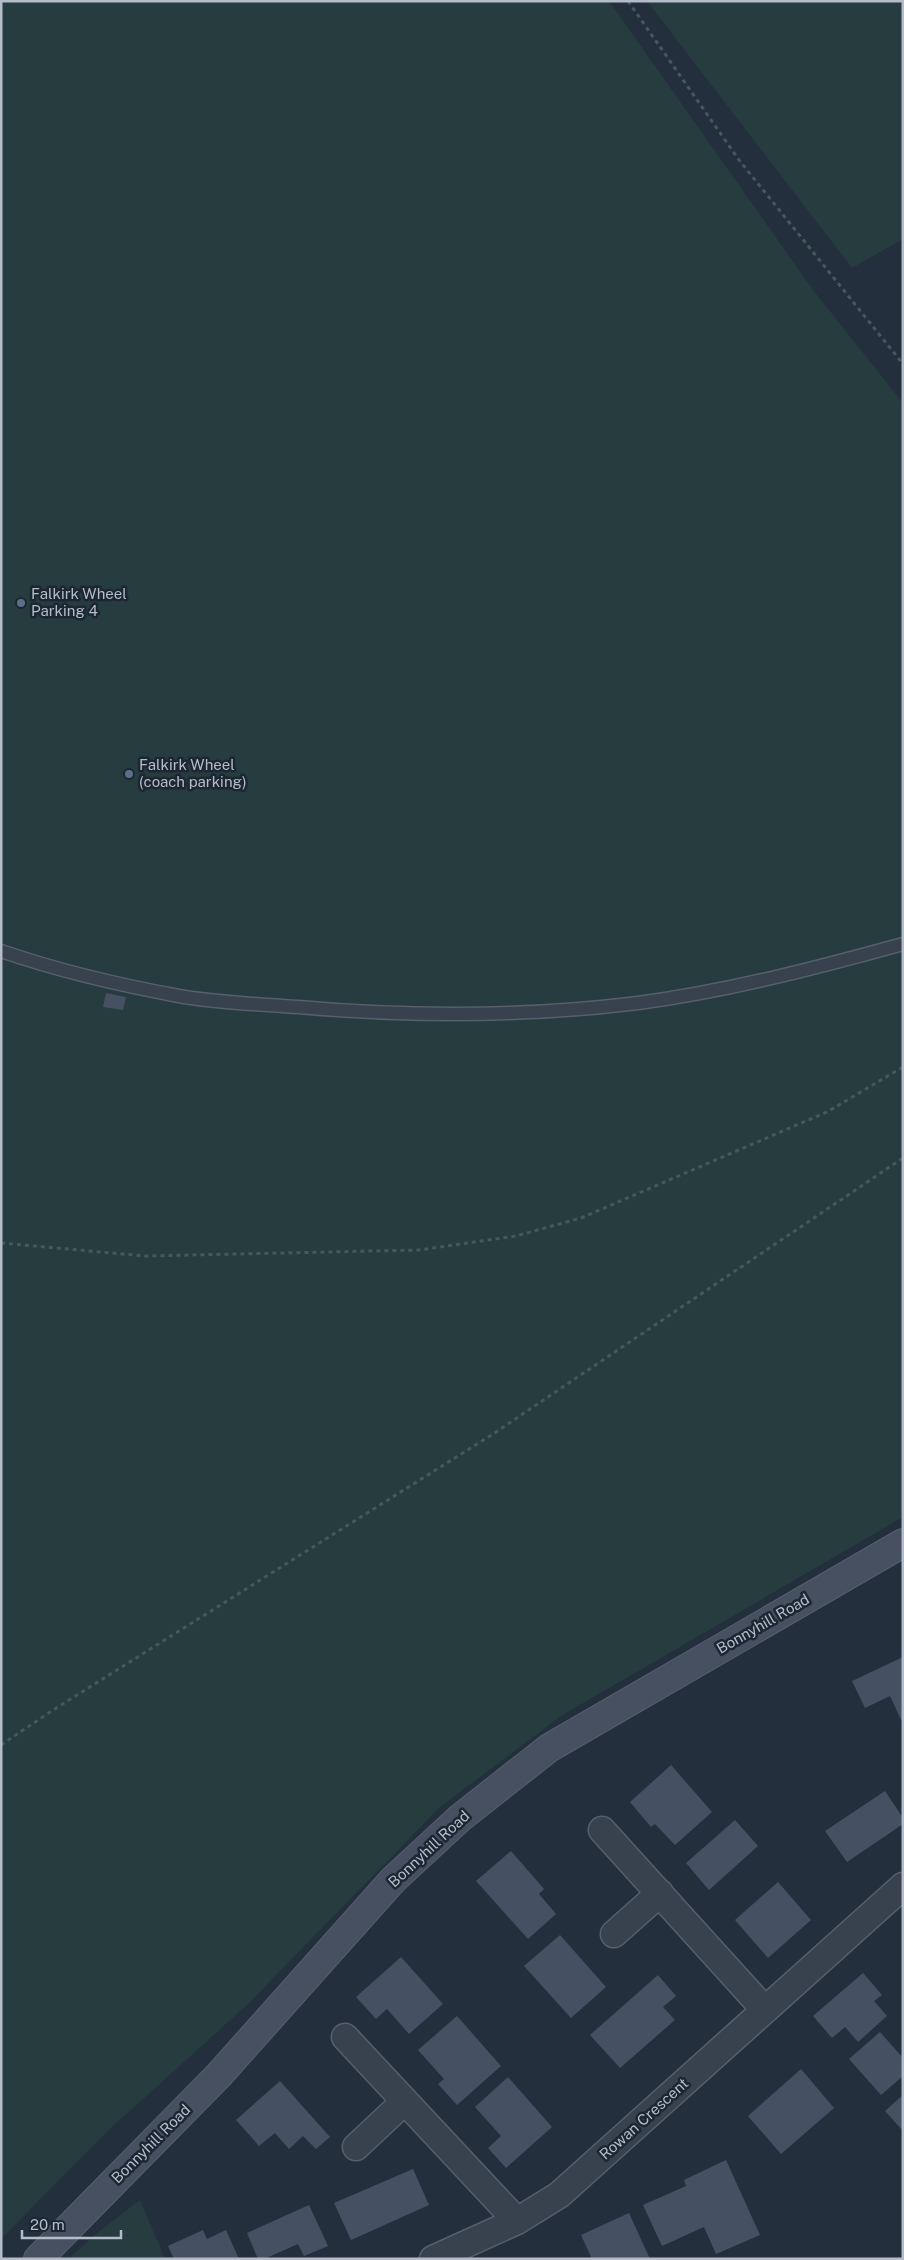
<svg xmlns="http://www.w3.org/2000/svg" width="904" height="2260" viewBox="0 0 904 2260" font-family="'Public Sans',sans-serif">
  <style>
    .green { fill: #263c3f }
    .building { fill: #455162 }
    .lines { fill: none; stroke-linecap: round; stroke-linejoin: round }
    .lane-casing { stroke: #565f6c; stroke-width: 15 }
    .street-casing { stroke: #565f6c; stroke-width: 29 }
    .secondary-casing { stroke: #565f6c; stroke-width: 30 }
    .path { stroke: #44595c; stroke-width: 3; stroke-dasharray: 4 4; stroke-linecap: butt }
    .lane { stroke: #38414e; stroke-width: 12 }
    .street { stroke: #38414e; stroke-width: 26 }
    .secondary { stroke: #465061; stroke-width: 28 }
    .service-dot { fill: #5c6f8a; stroke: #1d2633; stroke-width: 2 }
    .labels { text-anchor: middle; stroke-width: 5; stroke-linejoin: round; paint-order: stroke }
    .poi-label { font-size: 15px; fill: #b4bcc9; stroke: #1d2633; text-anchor: start }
    .street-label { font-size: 15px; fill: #b4bcc9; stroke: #1d2633 }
  </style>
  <rect width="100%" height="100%" fill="#242f3e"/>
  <!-- green -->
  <path class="green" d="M1 1H609L813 290 903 403V1517L561 1716 439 1808 248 2004 112 2127 1 2239Z
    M647 1H903V239L852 268Z
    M140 2200 165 2259H68L97 2233Z"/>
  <!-- building -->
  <path class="building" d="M106 993 126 997 123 1010 103 1007Z
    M903 1657V1724L890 1696 865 1708 852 1681Z
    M671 1765 712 1812 675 1845 655 1824 651 1827 630 1802Z
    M885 1791 903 1818V1824L847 1862 825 1831Z
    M735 1820 758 1846 709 1890 686 1863Z
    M511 1851 544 1889 539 1894 556 1914 528 1939 476 1881Z
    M778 1882 811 1920 768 1958 735 1920Z
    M560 1935 606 1987 571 2018 524 1966Z
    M401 1957 443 2004 409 2034 387 2009 376 2019 356 1997Z
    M863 1973 882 1995 874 2001 887 2016 858 2042 845 2027 832 2038 813 2016Z
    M658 1975 676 1996 663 2007 675 2020 620 2068 590 2035Z
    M457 2016 501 2066 457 2105 438 2084 444 2079 418 2050Z
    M880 2032 903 2058V2076L881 2095 849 2059Z
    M801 2069 834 2108 781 2154 748 2116Z
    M508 2077 552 2127 506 2168 488 2148 501 2136 475 2107Z
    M280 2081 330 2137 316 2149 303 2136 289 2149 275 2133 259 2146 236 2120Z
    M903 2095V2131L885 2111Z
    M726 2160 760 2235 716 2254 704 2227 662 2246 643 2205 686 2186 684 2180Z
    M413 2169 429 2205 351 2240 334 2203Z
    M309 2205 328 2246 304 2256 298 2244 264 2259H258L247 2233Z
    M629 2213 650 2259H592L581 2235Z
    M203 2230 207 2239 226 2230 239 2259H174L168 2246Z"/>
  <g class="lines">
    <defs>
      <path id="lane" d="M1 951C59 971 119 985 179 996 218 1003 259 1004 298 1007 412 1017 525 1017 638 1003 728 991 816 968 903 944"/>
      <path id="street" d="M602 1830 765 2010
        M614 1934 660 1893
        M345 2037 517 2221
        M356 2147 405 2101
        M433 2259 517 2221 559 2195 903 1886"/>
      <path id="secondary" d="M38 2259 219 2075 393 1880 460 1818 549 1748 903 1543"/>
    </defs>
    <!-- lane casing -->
    <use href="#lane" class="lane-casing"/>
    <!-- street casing -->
    <use href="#street" class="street-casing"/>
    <!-- secondary casing -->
    <use href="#secondary" class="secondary-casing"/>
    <!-- path -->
    <path class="path" d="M628 1 739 160 903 364
      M1 1243 145 1256 419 1250 516 1236 581 1218 827 1112 903 1067
      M1 1745 50 1712 493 1434 903 1158"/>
    <!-- lane -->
    <use href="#lane" class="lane"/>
    <!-- street -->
    <use href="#street" class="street"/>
    <!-- secondary -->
    <use href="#secondary" class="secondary"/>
  </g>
  <!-- markers -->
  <g class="service-dot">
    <circle cx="21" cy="603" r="5"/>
    <circle cx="129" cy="774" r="5"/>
  </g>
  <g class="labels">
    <!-- poi labels -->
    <g class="poi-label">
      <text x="31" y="599">Falkirk Wheel<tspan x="31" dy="17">Parking 4</tspan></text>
      <text x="139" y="770">Falkirk Wheel<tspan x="139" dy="17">(coach parking)</tspan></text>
    </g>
    <!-- street labels -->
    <g class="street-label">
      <text transform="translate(763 1624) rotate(-30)" y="5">Bonnyhill Road</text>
      <text transform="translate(429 1849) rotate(-43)" y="5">Bonnyhill Road</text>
      <text transform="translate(644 2119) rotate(-42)" y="5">Rowan Crescent</text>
      <text transform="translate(151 2144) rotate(-45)" y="5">Bonnyhill Road</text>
    </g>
  </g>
  <!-- border -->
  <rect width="904" height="2260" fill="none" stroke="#b4bcc9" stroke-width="5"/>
  <!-- scale -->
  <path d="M22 2230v8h99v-8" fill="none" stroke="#b4bcc9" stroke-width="2.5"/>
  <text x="30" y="2230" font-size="15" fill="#b4bcc9" stroke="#1d2633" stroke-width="4" paint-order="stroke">20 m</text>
</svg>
